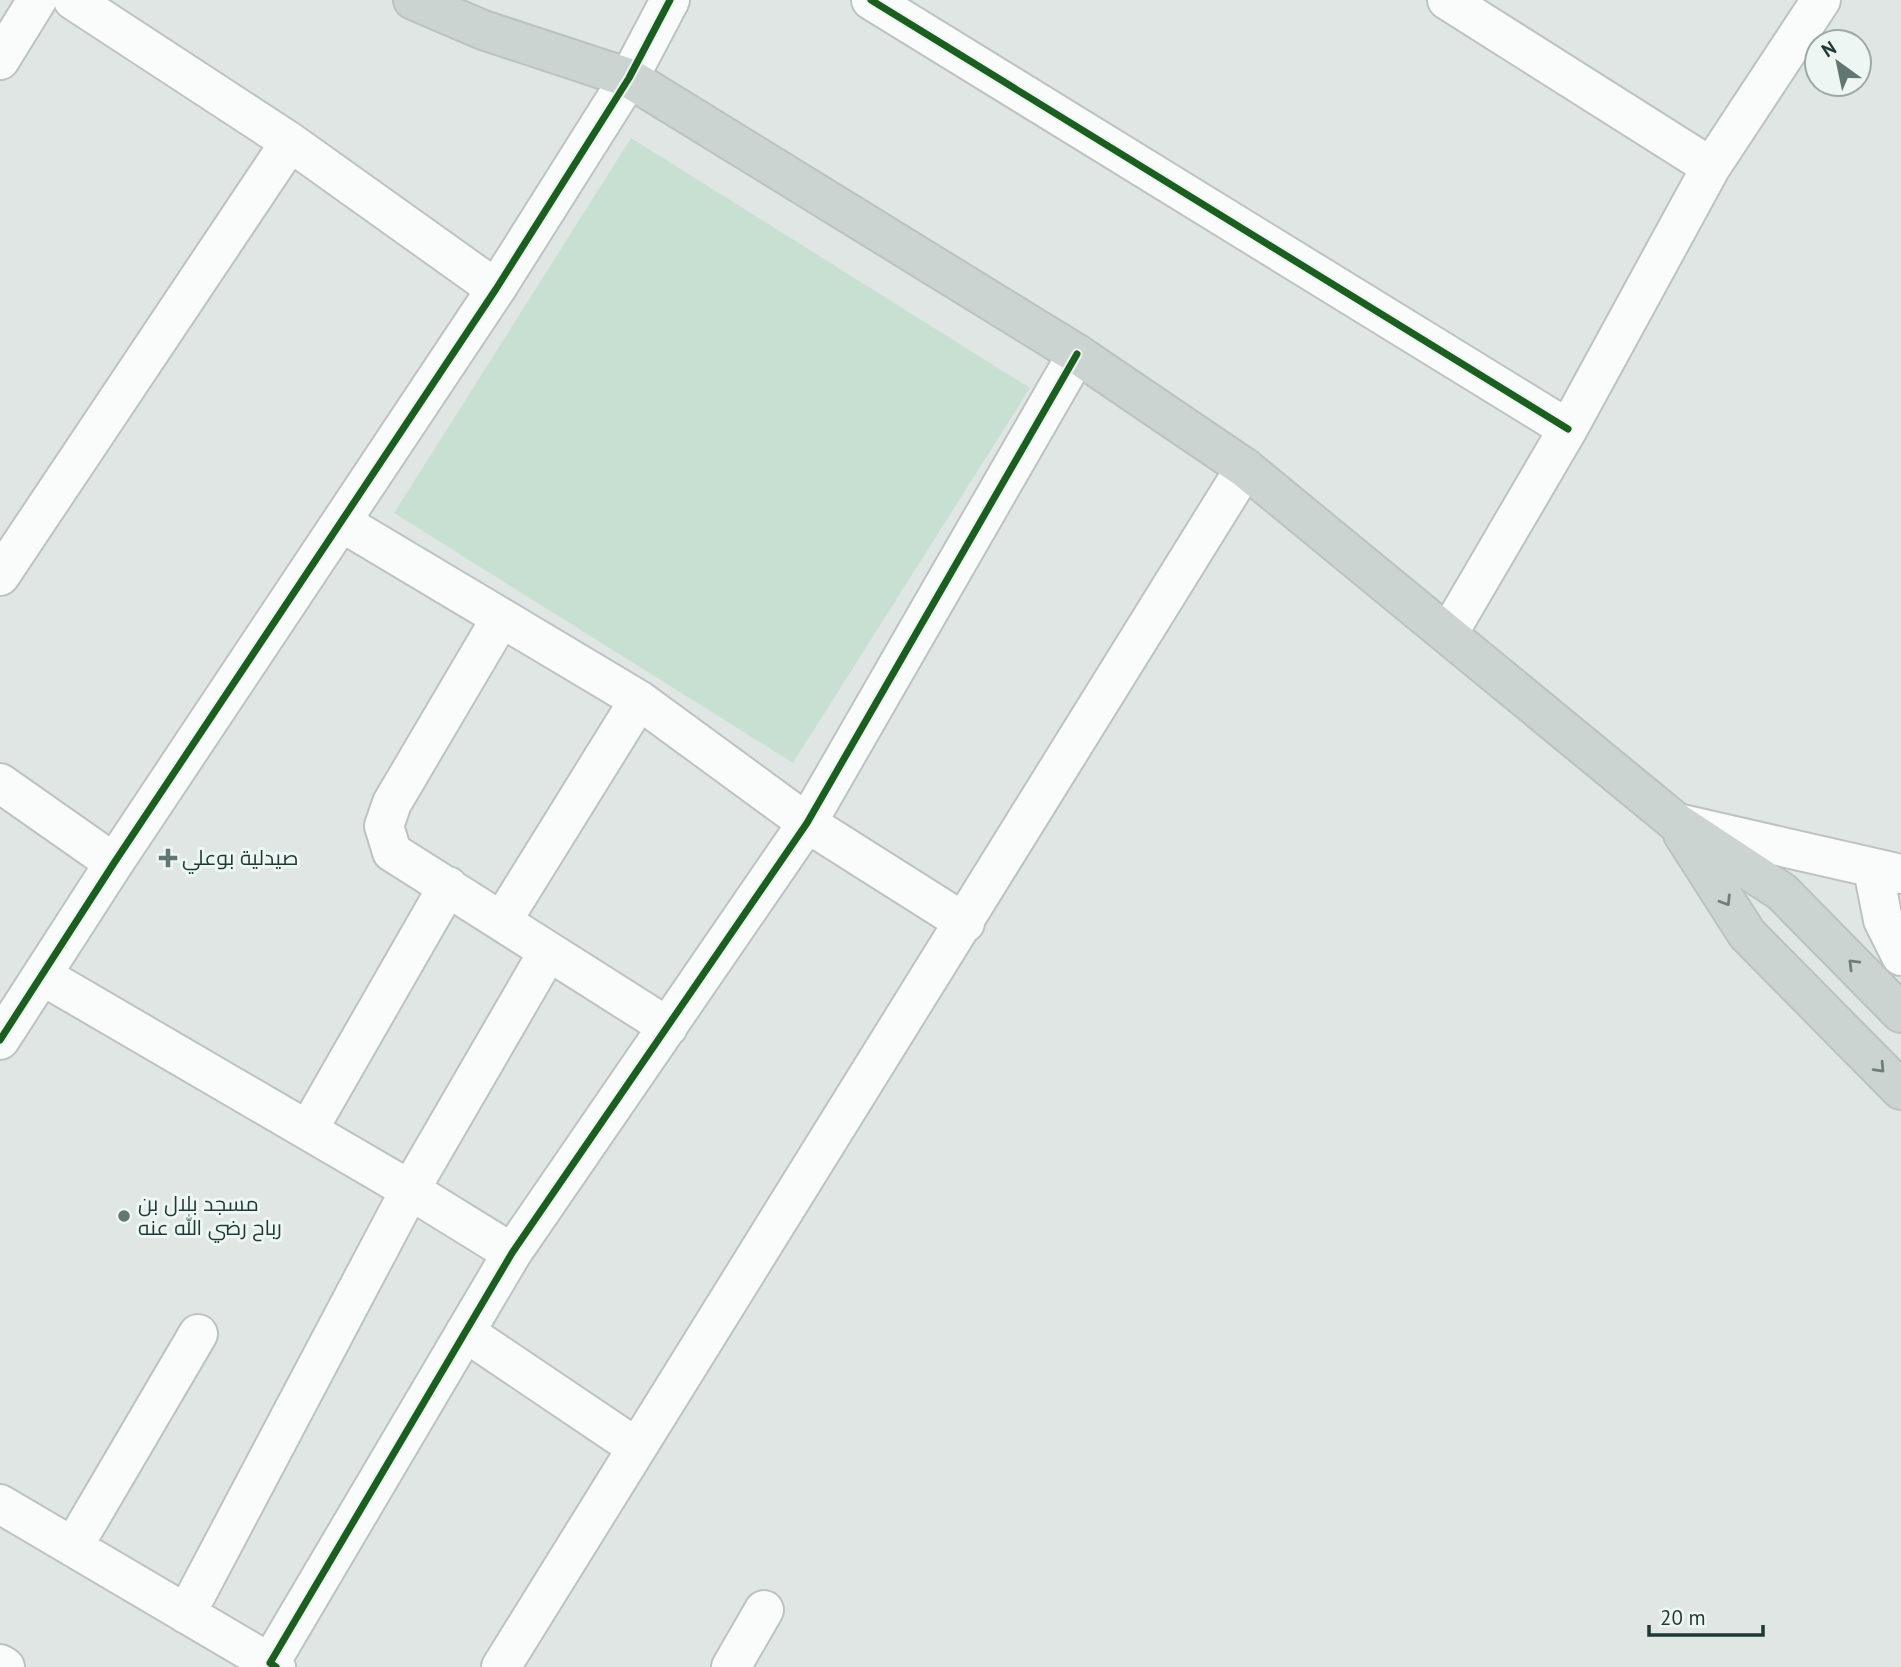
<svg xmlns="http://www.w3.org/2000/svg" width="1901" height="1667" viewBox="0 0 1901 1667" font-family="'PT Sans',Cairo,sans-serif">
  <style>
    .green { fill: #c8e0d2 }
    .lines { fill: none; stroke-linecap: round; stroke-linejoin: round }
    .street-casing { stroke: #bdc3c1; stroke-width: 42 }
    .primary-casing { stroke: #bac3c2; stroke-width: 42 }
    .street { stroke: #fafbfb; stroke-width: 38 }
    .primary { stroke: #ccd4d2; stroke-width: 38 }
    .cycleway-casing { stroke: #edf6f3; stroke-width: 11 }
    .cycleway { stroke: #1b5e20; stroke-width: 7 }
    .oneway { stroke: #6d7f7c }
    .poi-dot { fill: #637672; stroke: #edf6f3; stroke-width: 2.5 }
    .labels { text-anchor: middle; stroke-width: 6; stroke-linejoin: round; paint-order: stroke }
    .poi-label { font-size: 21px; fill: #1f3935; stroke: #edf6f3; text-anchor: start }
  </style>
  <rect width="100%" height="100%" fill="#e0e6e4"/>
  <!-- green -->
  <path class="green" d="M631 138 1030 388 793 763 394 513Z"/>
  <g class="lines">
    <defs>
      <path id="street" d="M73 0 290 142 496 289
        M871 0 1568 429
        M1447 0 1711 167
        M0 60 37 0
        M341 522 639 700 807 823 965 923
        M0 576 290 142
        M501 618 392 803 384 826 392 852 668 1027
        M1448 634 1568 429 1711 167 1821 0
        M0 783 114 863
        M1682 824 1901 874
        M1873 869 1883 920 1901 956
        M502 921 639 700
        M43 976 410 1190 512 1253
        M0 1040 114 863 496 289 629 78 670 0
        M308 1130 448 886
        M465 1332 637 1448
        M0 1504 270 1663 267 1667
        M73 1547 198 1334
        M186 1614 410 1190 548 952
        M0 1664 5 1667
        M276 1667 270 1663 512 1253 807 823 1077 354
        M501 1667 1245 468
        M731 1667 764 1610"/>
      <path id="primary" d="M413 0 483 30 629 78 1077 354 1245 468 1677 823 1782 892 1901 1013
        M1683 834 1747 934 1901 1090"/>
    </defs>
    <!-- street casing -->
    <use href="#street" class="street-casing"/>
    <!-- primary casing -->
    <use href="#primary" class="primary-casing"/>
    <!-- street -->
    <use href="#street" class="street"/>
    <!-- primary -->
    <use href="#primary" class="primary"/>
    <defs>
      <path id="cycleway" d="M871 0 1568 429
        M0 1040 114 863 496 289 629 78 670 0
        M276 1667 270 1663 512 1253 807 823 1077 354"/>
    </defs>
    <!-- cycleway casing -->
    <use href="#cycleway" class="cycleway-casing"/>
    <!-- cycleway -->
    <use href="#cycleway" class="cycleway"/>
  </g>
  <!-- one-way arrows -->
  <defs><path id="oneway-chevron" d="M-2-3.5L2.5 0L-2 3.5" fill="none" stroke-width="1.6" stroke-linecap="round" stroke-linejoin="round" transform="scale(1.75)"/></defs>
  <g class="oneway">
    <use href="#oneway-chevron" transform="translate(1726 901) rotate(58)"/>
    <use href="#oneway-chevron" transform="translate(1853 964) rotate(-135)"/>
    <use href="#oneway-chevron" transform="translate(1880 1068) rotate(47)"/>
  </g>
  <!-- markers -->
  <g class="poi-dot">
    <path d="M164.5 847.5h7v7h7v7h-7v7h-7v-7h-7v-7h7z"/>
    <circle cx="124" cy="1216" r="7"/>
  </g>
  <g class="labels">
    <!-- poi labels -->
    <g class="poi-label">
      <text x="182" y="865">صيدلية بوعلي</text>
      <text x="138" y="1211">مسجد بلال بن<tspan x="138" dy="24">رباح رضي الله عنه</tspan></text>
    </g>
  </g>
  <!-- north arrow -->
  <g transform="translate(1838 63) rotate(327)"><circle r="33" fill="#edf6f3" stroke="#9baaa7" stroke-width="2"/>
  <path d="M0-5L12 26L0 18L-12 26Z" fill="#637672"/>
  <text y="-10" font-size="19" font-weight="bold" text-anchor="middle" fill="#1f3935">N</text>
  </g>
  <!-- scale -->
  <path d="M1649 1625v10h114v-10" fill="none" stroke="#1f3935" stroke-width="3.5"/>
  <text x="1660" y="1625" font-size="21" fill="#1f3935" stroke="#edf6f3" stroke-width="5" paint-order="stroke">20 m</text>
</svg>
